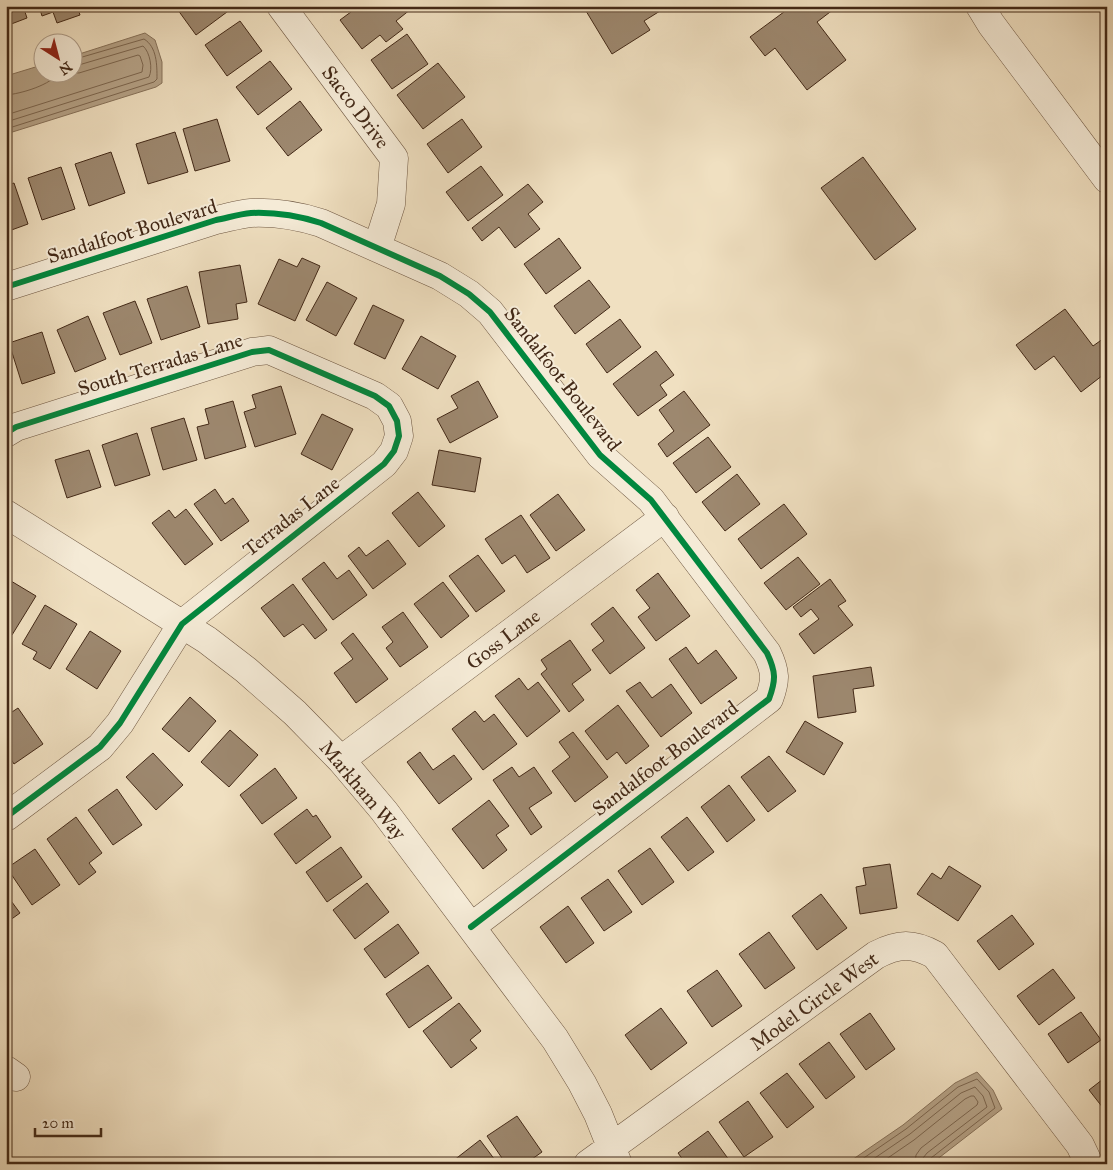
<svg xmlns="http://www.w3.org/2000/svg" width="1113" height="1170" viewBox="0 0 1113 1170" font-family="'IM FELL Great Primer',serif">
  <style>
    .water { fill: #b5a287; stroke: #87725a }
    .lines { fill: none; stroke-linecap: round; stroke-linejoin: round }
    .shore { stroke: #7c664f; stroke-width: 1 }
    .building { fill: #9d886f; stroke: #432917 }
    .minor-casing { stroke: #6e5742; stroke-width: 29 }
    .minor { stroke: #f5ebd7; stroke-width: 28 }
    .cycleway-casing { stroke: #f5ebd7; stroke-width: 9 }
    .cycleway { stroke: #00873e; stroke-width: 6 }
    .labels { text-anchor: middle; stroke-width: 4; stroke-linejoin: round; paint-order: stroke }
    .street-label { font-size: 20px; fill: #432917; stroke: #f5ebd7 }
  </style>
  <rect width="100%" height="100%" fill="#f0e0c1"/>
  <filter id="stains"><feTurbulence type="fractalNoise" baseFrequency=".004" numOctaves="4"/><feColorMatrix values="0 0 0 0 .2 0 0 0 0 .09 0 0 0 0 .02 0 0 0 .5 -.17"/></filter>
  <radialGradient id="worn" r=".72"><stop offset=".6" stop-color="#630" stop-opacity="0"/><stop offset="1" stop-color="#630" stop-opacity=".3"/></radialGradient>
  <!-- water -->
  <path class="water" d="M145 33 155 40 162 62V83L156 87 6 134V76L42 65V72H72L73 56Z
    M977 1072 993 1090 1002 1109 931 1164H846L903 1125 955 1083Z"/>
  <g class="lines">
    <!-- shore -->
    <path class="shore" d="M6 95C20 94 52 85 59 72
      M6 115 142 72 143 65 140 56 138 55 79 73 66 72
      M6 122 149 77C153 69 150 52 143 46L72 67
      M6 129 154 82 157 79C157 65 157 47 144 39L72 60
      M855 1164 906 1129 958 1087 977 1079 989 1092 995 1108 931 1158 929 1164
      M866 1164 910 1134 961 1093 975 1087 983 1096 987 1107 927 1153 923 1158 922 1164
      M879 1164 914 1140 965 1099 971 1096H974L978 1102 977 1105 921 1148 916 1155 915 1164"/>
  </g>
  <!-- building -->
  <path class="building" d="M6 6H31L24 9 27 18 6 26Z
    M39 6H77L80 15 57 23 53 12 42 16Z
    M175 6H229L231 9 196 35Z
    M359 6H409L411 9 396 21 403 29 386 42 380 35 362 49 340 20Z
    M583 6H668L644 21 650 30 612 54Z
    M792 6H832L834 9 817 22 846 60 807 90 775 48 765 56 750 37Z
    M240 21 262 51 227 76 205 45Z
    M407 34 428 64 392 89 371 60Z
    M270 61 292 89 258 115 236 87Z
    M438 63 465 97 423 129 397 95Z
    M300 101 322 130 288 156 266 128Z
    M217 119 230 161 195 171 183 129Z
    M462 119 482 147 448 173 427 144Z
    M175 132 188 172 148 184 136 144Z
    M111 152 125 193 89 206 75 164Z
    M863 157 916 229 875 260 821 188Z
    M481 166 503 195 468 221 446 192Z
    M61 167 75 209 42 220 28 178Z
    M14 183 28 224 6 232V186Z
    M528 184 543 202 528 214 540 229 515 248 499 227 482 241 472 228Z
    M559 238 581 268 546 294 524 264Z
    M302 258 320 266 295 321 258 304 279 259 297 267Z
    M240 265 247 302 236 304 238 319 208 324 199 272Z
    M589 280 610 307 575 334 554 306Z
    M327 282 357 298 336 336 306 320Z
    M187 286 200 327 161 340 147 299Z
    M135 301 152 343 120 355 103 313Z
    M373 305 404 320 385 359 354 344Z
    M1065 309 1093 346 1107 336V372L1081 392 1054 356 1035 370 1016 345Z
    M88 316 106 359 75 372 57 330Z
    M620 319 641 347 607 373 586 344Z
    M42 332 55 373 22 384 9 343Z
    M421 336 456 356 438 389 402 369Z
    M656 351 674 375 660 385 667 395 638 416 613 384Z
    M478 381 498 417 450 443 437 419 458 408 451 396Z
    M281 386 296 434 255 447 244 412 256 408 252 395Z
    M684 391 710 425 667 457 658 444 674 431 659 410Z
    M233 401 246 447 205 459 197 427 209 424 205 409Z
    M322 414 353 429 332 470 301 454Z
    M184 418 197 460 163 470 151 428Z
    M137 433 150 475 115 486 102 445Z
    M708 437 731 467 696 493 673 463Z
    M89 450 101 487 67 498 55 460Z
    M439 450 481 458 475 492 432 485Z
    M1107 463V474L1101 467Z
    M737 474 760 504 725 531 702 502Z
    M215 489 225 504 233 498 249 521 221 541 194 504Z
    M418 492 445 526 419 547 392 513Z
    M558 494 585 530 556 551 530 515Z
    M784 504 807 534 761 569 738 539Z
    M186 509 213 544 185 565 152 523 169 510 175 518Z
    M521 515 550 558 527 573 515 555 502 564 485 539Z
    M388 540 406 564 373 589 348 556 359 547 366 556Z
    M478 555 505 591 476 612 449 576Z
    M798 557 820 584 786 610 764 583Z
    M324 562 337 579 349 570 367 595 333 620 302 579Z
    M658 573 690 616 656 641 638 617 650 608 636 590Z
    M6 578 36 596 12 635 6 632Z
    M830 579 846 601 838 606 853 625 814 654 799 634 819 619 811 609 801 617 793 607Z
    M443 582 469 616 441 638 414 604Z
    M293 584 327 630 315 639 303 624 284 637 261 608Z
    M45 605 77 624 50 669 33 659 37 652 22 644Z
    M613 607 645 648 610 674 592 650 604 641 591 624Z
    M403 612 428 647 400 667 386 648 393 642 382 627Z
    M90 631 121 651 97 689 66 669Z
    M353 633 388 679 356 703 334 673 353 659 341 643Z
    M570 640 591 670 572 684 584 700 569 712 541 674 547 669 541 660Z
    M686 647 698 664 716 650 737 678 701 704 669 659Z
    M871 667 874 686 853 689 856 712 818 718 813 676Z
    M519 678 528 690 538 682 560 711 527 737 495 696Z
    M640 682 652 698 671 684 692 713 661 737 626 691Z
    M190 697 216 721 189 752 162 729Z
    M618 705 649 746 626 764 617 752 607 760 585 731Z
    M18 708 43 744 14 764 6 752V716Z
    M475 711 484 722 494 714 517 744 483 770 452 729Z
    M805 721 843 743 824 775 786 752Z
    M230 730 258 755 229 787 201 762Z
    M573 732 608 777 575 802 552 771 570 757 559 742Z
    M420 752 433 770 454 755 472 779 439 804 407 762Z
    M153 753 183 785 156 810 126 777Z
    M769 756 796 791 768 812 741 777Z
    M512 767 519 777 534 767 552 793 529 808 542 827 531 835 493 780Z
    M275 768 297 798 262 824 240 795Z
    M729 785 755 820 727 842 701 807Z
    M117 789 142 825 113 845 88 810Z
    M489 800 509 826 496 835 507 850 483 869 452 829Z
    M307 809 313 817 316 815 331 837 296 864 274 834Z
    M76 817 102 853 89 863 96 872 79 885 47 839Z
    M687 817 714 852 688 871 661 837Z
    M341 847 362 877 327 902 306 872Z
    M650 848 674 882 642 905 618 871Z
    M35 849 60 885 32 905 7 868Z
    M890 864 897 908 860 914 856 887 866 885 863 868Z
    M949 866 981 886 958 921 917 894 932 873 941 879Z
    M608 879 632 912 604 931 581 898Z
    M367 883 389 912 355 939 333 910Z
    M6 894 20 913 6 923Z
    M821 894 847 928 817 950 792 916Z
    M568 906 594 943 566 963 540 927Z
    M1012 915 1034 944 999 970 977 941Z
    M398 924 419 953 385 978 364 949Z
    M769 932 795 968 765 989 739 954Z
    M428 965 452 998 409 1028 386 994Z
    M1053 969 1075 998 1039 1025 1017 996Z
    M717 970 742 1006 712 1027 687 991Z
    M459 1003 481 1031 470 1040 477 1048 451 1068 423 1031Z
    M661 1008 687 1043 651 1070 625 1035Z
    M1081 1012 1101 1040 1068 1063 1048 1034Z
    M870 1013 895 1049 866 1070 840 1034Z
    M829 1042 855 1077 826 1099 799 1064Z
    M787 1073 814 1107 787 1128 760 1093Z
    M1107 1076V1113L1089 1090Z
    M748 1101 773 1137 744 1157 719 1122Z
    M517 1116 542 1152 525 1164H506L487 1136Z
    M708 1131 732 1164H686L678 1153Z
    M480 1140 498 1164H449Z"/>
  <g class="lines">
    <defs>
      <path id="minor" d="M281 6 394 158 391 204 377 248
        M980 6 991 24 1107 179
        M6 287 216 220C227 218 239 214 251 213 275 212 299 216 321 223L440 276 469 294 490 312 600 455 651 500 767 653C776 672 776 680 769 699L471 927
        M6 433 16 427 252 352 269 350 375 396 389 406 397 421 399 436 394 451 384 464 182 624 120 723 100 747 6 817
        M6 514 207 640 246 670 295 713 341 760 384 811 555 1039 582 1083 598 1114 618 1164
        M341 760 665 517
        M6 1070 16 1077
        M588 1164 876 955C899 943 913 943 935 955L1080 1145 1089 1164"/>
    </defs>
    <!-- minor casing -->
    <use href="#minor" class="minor-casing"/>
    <!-- minor -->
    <use href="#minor" class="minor"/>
    <defs>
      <path id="cycleway" d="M6 287 216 220C227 218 239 214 251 213 275 212 299 216 321 223L440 276 469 294 490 312 600 455 651 500 767 653C776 672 776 680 769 699L471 927
        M6 433 16 427 252 352 269 350 375 396 389 406 397 421 399 436 394 451 384 464 182 624 120 723 100 747 6 817"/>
    </defs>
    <!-- cycleway casing -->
    <use href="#cycleway" class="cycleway-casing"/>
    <!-- cycleway -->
    <use href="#cycleway" class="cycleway"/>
  </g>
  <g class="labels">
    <!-- street labels -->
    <g class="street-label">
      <text transform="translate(356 107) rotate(53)" y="7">Sacco Drive</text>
      <text transform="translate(132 231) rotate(-17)" y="7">Sandalfoot Boulevard</text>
      <text transform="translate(160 364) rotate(-17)" y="7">South Terradas Lane</text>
      <text transform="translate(563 379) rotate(52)" y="7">Sandalfoot Boulevard</text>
      <text transform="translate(291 516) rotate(-38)" y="7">Terradas Lane</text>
      <text transform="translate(503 639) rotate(-37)" y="7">Goss Lane</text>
      <text transform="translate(665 758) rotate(-37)" y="7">Sandalfoot Boulevard</text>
      <text transform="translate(363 790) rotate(50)" y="7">Markham Way</text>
      <text transform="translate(814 1001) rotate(-36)" y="7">Model Circle West</text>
    </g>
  </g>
  <!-- margin -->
  <rect width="1113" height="1170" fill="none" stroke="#f0e0c1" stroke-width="25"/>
  <rect x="8" y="8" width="1098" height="1155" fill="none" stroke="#432917" stroke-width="2.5"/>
  <rect x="12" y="12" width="1088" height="1145" fill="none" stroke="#432917"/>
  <!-- north arrow -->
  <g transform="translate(58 58) rotate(144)"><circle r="24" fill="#f5ebd7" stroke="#ae9d8a"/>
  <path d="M0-4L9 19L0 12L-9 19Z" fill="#8f2418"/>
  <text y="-8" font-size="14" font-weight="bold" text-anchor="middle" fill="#432917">N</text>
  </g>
  <!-- scale -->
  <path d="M35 1128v8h66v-8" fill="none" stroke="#432917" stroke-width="2.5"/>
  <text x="42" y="1128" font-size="15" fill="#432917" stroke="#f5ebd7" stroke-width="4" paint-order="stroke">20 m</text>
  <rect width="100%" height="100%" filter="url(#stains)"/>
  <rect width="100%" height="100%" fill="url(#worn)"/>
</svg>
